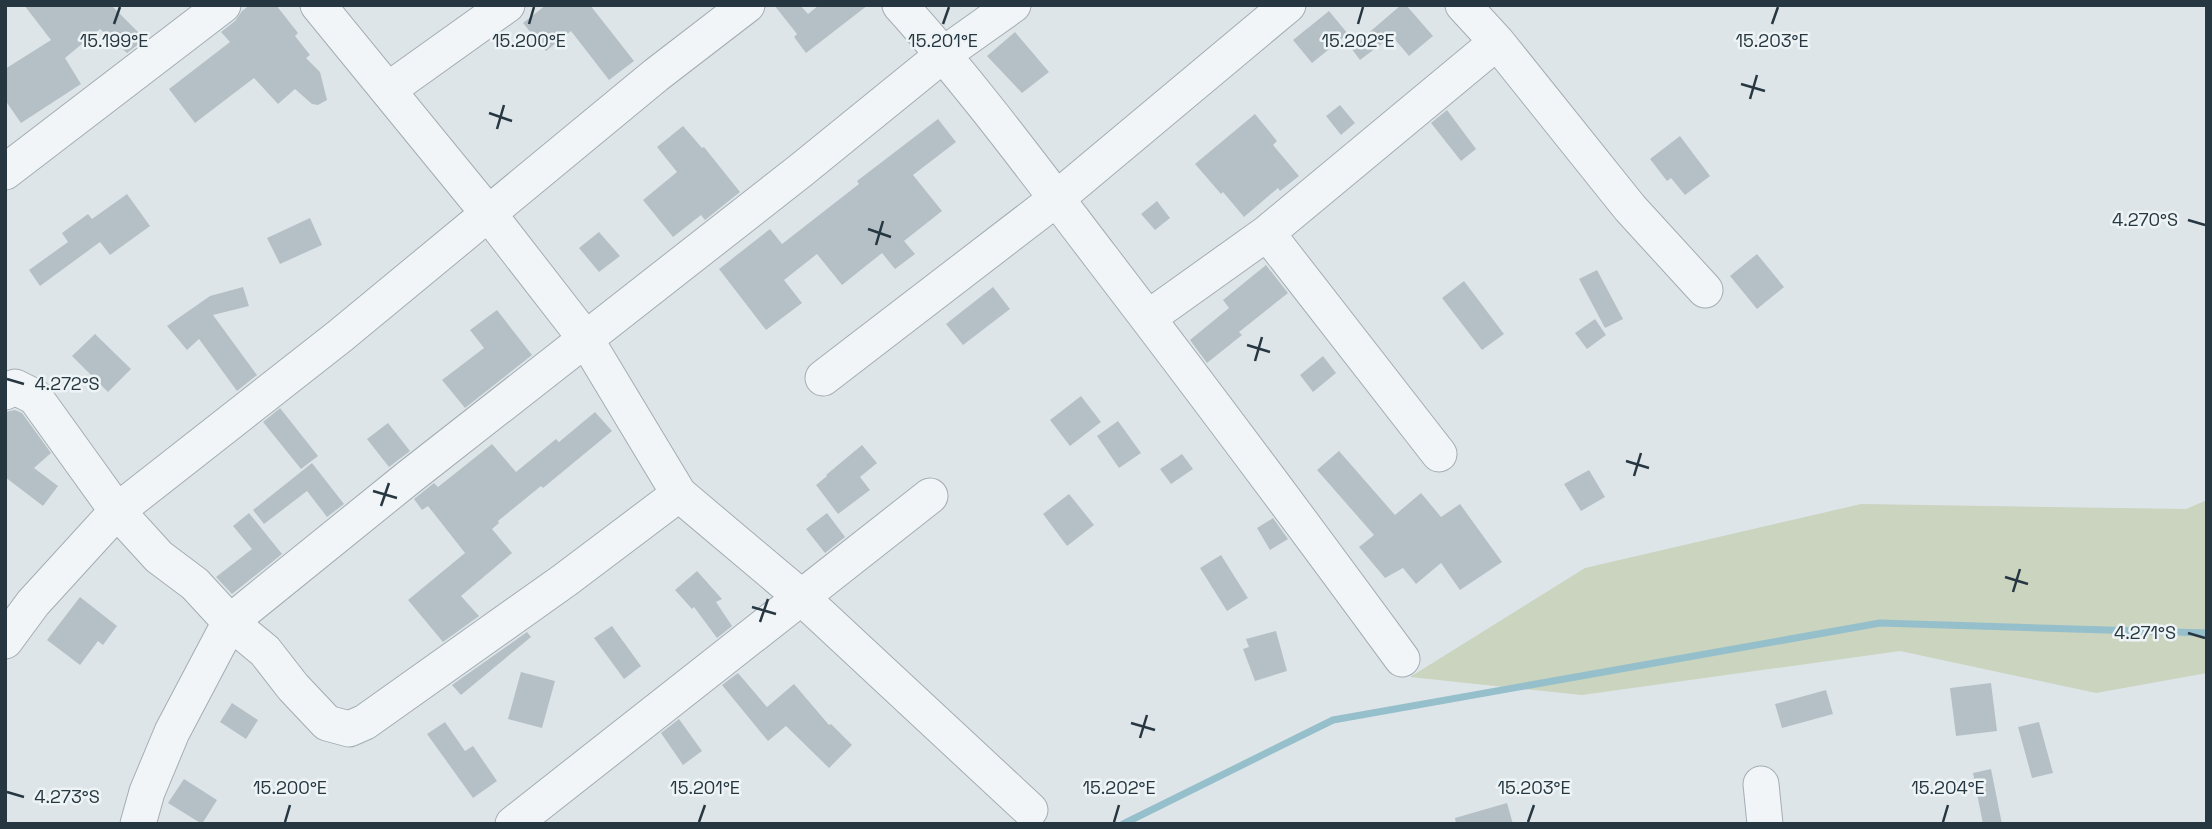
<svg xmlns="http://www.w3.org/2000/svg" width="2212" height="829" viewBox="0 0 2212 829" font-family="'Space Grotesk',sans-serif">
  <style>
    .green { fill: #cad4be }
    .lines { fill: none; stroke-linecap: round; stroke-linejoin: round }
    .stream { stroke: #96bfcc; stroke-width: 7 }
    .building { fill: #b5c0c6 }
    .minor-casing { stroke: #a3adb3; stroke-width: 37 }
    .minor { stroke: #f1f5f7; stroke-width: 35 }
    .ticks { fill: none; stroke: #263741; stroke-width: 2.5 }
    .ticks-label { font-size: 18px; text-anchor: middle; fill: #263741; stroke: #eef4f6; stroke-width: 5; stroke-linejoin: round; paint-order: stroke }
  </style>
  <rect width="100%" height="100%" fill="#dee5e9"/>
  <!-- green -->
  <path class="green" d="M2207 500V673L2096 693 1900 651 1582 695 1410 677 1585 568 1861 504 2186 509Z"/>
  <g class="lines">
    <!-- stream -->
    <path class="stream" d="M1123 824 1333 720 1880 623 2207 633"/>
  </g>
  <!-- building -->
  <path class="building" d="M24 5H111L145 39 127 53 100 29 65 58 81 84 21 123 5 100V69L51 40Z
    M250 5H276L298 33 295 36 310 55 306 58 320 72 327 100 318 105 312 104 295 89 278 104 254 78 195 123 169 89 230 42 221 32 235 21 242 11Z
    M546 5H590L634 61 609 80 571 31 546 51 523 23Z
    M774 5H800L808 14 819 5H868L806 53 794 37 797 34Z
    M1401 5H1406L1433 36 1409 56 1392 36 1360 60 1351 48Z
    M1329 11 1348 34 1312 63 1293 40Z
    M1015 32 1049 72 1022 93 987 56Z
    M1340 105 1355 123 1341 135 1326 116Z
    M1447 110 1476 149 1461 161 1431 123Z
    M1255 114 1277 141 1273 145 1299 176 1280 191 1278 188 1244 217 1223 192 1221 194 1195 164Z
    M938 119 956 142 913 175 942 211 904 241 915 254 895 269 882 253 842 285 817 254 784 280 802 303 766 330 719 269 770 229 782 244 859 184 857 181Z
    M683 126 702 148 704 147 740 192 705 220 701 215 673 237 643 200 677 172 657 147Z
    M1680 136 1710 176 1685 195 1671 178 1667 181 1650 159Z
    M127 194 150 226 110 255 100 242 40 286 29 270 68 242 62 233 88 214 92 219Z
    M1157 201 1170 218 1155 230 1141 214Z
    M310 218 322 245 280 264 267 238Z
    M599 232 620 256 599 272 579 248Z
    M1757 254 1784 287 1757 309 1730 276Z
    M1266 265 1288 293 1239 332 1242 335 1207 363 1190 340 1229 308 1223 300Z
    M1597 270 1623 319 1605 328 1579 279Z
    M1464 281 1504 334 1482 350 1442 298Z
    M243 287 249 306 213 315 257 375 237 391 199 339 187 350 167 326 210 296Z
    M993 287 1010 309 963 345 946 324Z
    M497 310 532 355 465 408 442 380 484 348 470 330Z
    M1595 319 1606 335 1587 349 1575 333Z
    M95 334 131 369 108 392 72 356Z
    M1323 356 1336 373 1313 392 1300 375Z
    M1081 396 1101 422 1070 446 1050 420Z
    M280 408 318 456 301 469 263 422Z
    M15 410 22 413 51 453 34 468 58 486 43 506 5 477V412Z
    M595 412 612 431 543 488 541 486 498 521 499 523 492 529 512 553 461 596 479 616 443 642 408 600 465 553 428 506 422 510 414 499 434 483 438 487 492 444 516 472 556 439 559 442Z
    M1118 421 1141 453 1119 468 1097 436Z
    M388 423 410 451 389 467 367 439Z
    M862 445 877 463 860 477 870 490 838 514 816 485 827 476 826 475Z
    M1339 451 1395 515 1421 493 1441 517 1460 504 1502 562 1460 590 1441 563 1416 584 1403 568 1385 578 1359 547 1374 535 1317 470Z
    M1182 454 1193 469 1171 484 1160 469Z
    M312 463 344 504 327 517 307 491 264 524 253 510Z
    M1589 470 1605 497 1581 511 1564 484Z
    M1069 494 1094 525 1067 546 1043 514Z
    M249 513 282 554 232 594 216 577 252 549 233 526Z
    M827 513 845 537 825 553 806 529Z
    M1273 518 1288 539 1270 550 1257 528Z
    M1221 555 1248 598 1227 611 1200 568Z
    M697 571 722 599 716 602 732 626 717 638 694 607 692 609 675 590Z
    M80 597 117 626 103 645 98 641 80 665 47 640Z
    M612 626 641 666 624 679 594 638Z
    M1276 631 1287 671 1255 681 1243 649 1249 647 1246 639Z
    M527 632 531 637 461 695 452 685Z
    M521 672 555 681 542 728 508 719Z
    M738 673 767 707 794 684 829 725 831 724 852 745 829 768 786 726 768 741 722 685Z
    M1991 683 1997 731 1956 736 1950 688Z
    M1826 690 1833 714 1782 728 1775 704Z
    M232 703 258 720 246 739 220 722Z
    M679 719 702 751 683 765 661 733Z
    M445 722 465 751 473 746 497 781 473 798 427 734Z
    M2039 722 2053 773 2032 778 2018 727Z
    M1991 769 2002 824H1983L1973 773Z
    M184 779 217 800 202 824 168 803Z
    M1507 803 1513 824H1456L1455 818Z"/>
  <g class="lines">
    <defs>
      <path id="minor" d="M318 5 488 213 585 338 679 494 800 596 1030 810
        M900 5C972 85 1036 172 1101 257 1203 390 1303 524 1402 659
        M1463 5 1497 42 1630 208 1705 290
        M388 90 507 5
        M5 172 223 5
        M1267 233 1439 454
        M1148 318 1267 233 1497 42
        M823 378 1056 199 1288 5
        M5 392 15 387 35 397 117 511 159 557 195 584 230 622 265 651 293 687 327 723 349 729 365 722 565 580 679 494
        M5 641 33 603 117 511 340 336 656 75 747 5
        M1761 784 1765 824
        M138 824 147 792 172 732 230 622 408 478 800 171 944 54 1013 5
        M513 824 930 496"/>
    </defs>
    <!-- minor casing -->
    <use href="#minor" class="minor-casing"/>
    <!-- minor -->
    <use href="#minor" class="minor"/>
  </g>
  <!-- ticks -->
  <path class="ticks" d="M114 24 120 7M529 24 534 7M943 24 949 7M1358 24 1363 7M1772 24 1778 7M1741 84 1765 91M1750 99 1757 75M489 113 512 121M497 129 504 105M2188 220 2205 225M868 229 891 237M876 245 883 221M1247 345 1270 352M1255 361 1262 337M7 379 24 384M1626 461 1649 468M1634 476 1641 453M373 491 397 498M381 506 389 483M2005 577 2028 584M2013 592 2020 569M752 607 776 614M760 622 768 599M2188 633 2205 638M1131 723 1155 730M1140 738 1147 715M7 792 24 797M285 822 290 805M699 822 705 805M1114 822 1119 805M1528 822 1534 805M1943 822 1948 805"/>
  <g class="ticks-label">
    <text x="114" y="47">15.199°E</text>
    <text x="529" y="47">15.200°E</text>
    <text x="943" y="47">15.201°E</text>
    <text x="1358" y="47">15.202°E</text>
    <text x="1772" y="47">15.203°E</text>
    <text x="2145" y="226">4.270°S</text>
    <text x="67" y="390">4.272°S</text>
    <text x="2145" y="639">4.271°S</text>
    <text x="290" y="794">15.200°E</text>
    <text x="705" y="794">15.201°E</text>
    <text x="1119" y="794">15.202°E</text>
    <text x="1534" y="794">15.203°E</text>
    <text x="1948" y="794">15.204°E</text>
    <text x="67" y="803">4.273°S</text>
  </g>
  <!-- border -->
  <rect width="2212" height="829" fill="none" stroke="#263741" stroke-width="14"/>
</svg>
